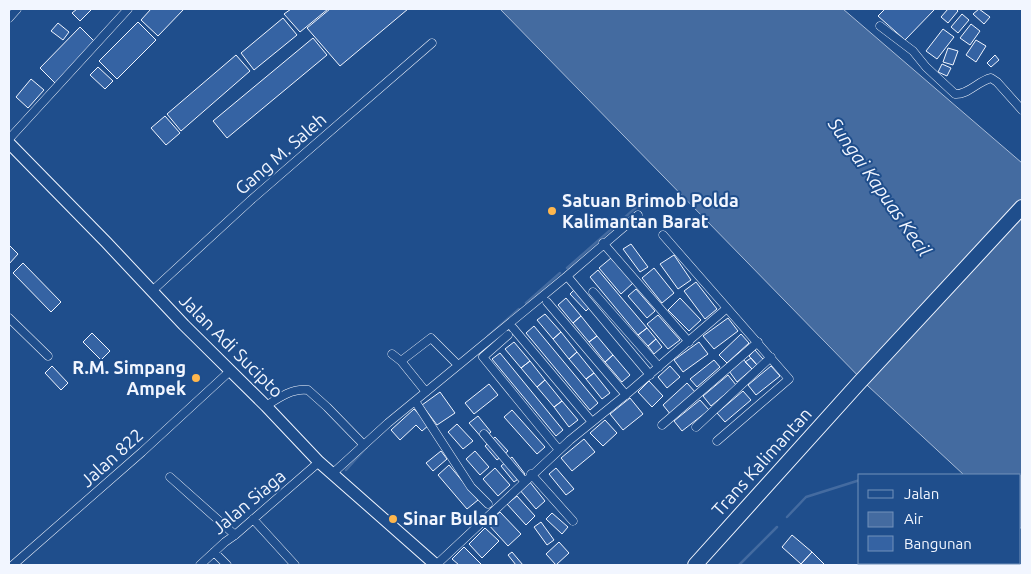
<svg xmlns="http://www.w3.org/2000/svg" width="1031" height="574" viewBox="0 0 1031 574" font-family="Ubuntu,sans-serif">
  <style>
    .water { fill: #446ba0; stroke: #a8bbd7 }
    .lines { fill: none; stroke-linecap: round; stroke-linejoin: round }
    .stream { stroke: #446ba0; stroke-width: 2.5 }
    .building { fill: #3563a3; stroke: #f2f6ff }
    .street-casing { stroke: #f2f6ff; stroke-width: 9 }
    .secondary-casing { stroke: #f2f6ff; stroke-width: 13 }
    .highway-casing { stroke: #f2f6ff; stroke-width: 16 }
    .street { stroke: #1f4e8c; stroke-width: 8 }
    .secondary { stroke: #1f4e8c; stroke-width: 11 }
    .highway { stroke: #1f4e8c; stroke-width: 14 }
    .poi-dot { fill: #ffb74d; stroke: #1f4e8c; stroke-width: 2 }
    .labels { text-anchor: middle; stroke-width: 4; stroke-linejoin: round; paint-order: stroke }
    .street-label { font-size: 18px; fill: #f2f6ff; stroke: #1f4e8c }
    .poi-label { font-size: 18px; font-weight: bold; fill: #f2f6ff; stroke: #1f4e8c; text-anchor: start }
    .water-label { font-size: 19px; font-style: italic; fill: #f2f6ff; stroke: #1f4e8c }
  </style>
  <rect width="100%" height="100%" fill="#1f4e8c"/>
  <!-- water -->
  <path class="water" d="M500 9H843L1022 163V530L1020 527V475H964L868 386Z"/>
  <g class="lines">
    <!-- stream -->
    <path class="stream" d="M567 268 648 197
      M526 303 560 273
      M488 336 519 309
      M346 470 365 449
      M787 517 806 497 860 480
      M739 565 777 527"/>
  </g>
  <!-- building -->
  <path class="building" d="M77 9H92L80 21 72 13Z
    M151 9H184L158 36 141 20Z
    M291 9H328L300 32 284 14Z
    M330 9H408L340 66 307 28Z
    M885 9H935L905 40 878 16Z
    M948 9H956L958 11 948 23 941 17Z
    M979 9 990 17 984 24 973 14Z
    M962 14 969 20 958 33 951 27Z
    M283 18 297 35 254 70 241 53Z
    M138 22 156 40 117 79 99 61Z
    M58 23 69 32 63 40 51 31Z
    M971 24 980 31 970 45 960 38Z
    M80 27 96 43 55 83 40 68Z
    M943 29 954 37 937 59 926 51Z
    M313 38 327 55 227 138 213 121Z
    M976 40 986 46 976 62 966 55Z
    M948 48 958 51 953 65 943 62Z
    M236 55 250 71 181 131 167 114Z
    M995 55 999 60 991 67 987 63Z
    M942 64 951 68 947 76 938 72Z
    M98 67 113 81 105 89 90 75Z
    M31 79 44 90 28 108 16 97Z
    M165 116 180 133 166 145 151 128Z
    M631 244 648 267 640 272 623 249Z
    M9 245 18 254 9 264Z
    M674 255 691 280 678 289 660 264Z
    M611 258 633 283 621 294 599 268Z
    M23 263 61 302 51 312 13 273Z
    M654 268 674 293 662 303 642 278Z
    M598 270 647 328 638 335 590 277Z
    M696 282 717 309 705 319 684 291Z
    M575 289 591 306 586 311 570 294Z
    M636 289 655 311 647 318 628 296Z
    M566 298 581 316 573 323 558 305Z
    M680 298 701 320 689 331 668 310Z
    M545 314 561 332 553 339 537 320Z
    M658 315 680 340 668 349 647 324Z
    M581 316 597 336 589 342 573 323Z
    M728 318 738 331 714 349 703 336Z
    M534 326 598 403 590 410 526 333Z
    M647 328 656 339 648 346 638 335Z
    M561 332 577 352 569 359 553 339Z
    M92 333 110 351 101 360 83 342Z
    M741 334 749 343 727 363 719 355Z
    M597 336 613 355 605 362 589 342Z
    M656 339 662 347 654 354 648 346Z
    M514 342 530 361 521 368 505 349Z
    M699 342 708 354 683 372 674 360Z
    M755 350 763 359 757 365 749 356Z
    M577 352 594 373 586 379 569 359Z
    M500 353 563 430 556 436 492 359Z
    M613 355 630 375 622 382 605 362Z
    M751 358 757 365 752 369 745 362Z
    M743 359 752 369 737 382 729 371Z
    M714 360 720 367 697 387 690 379Z
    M530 361 545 380 537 387 521 368Z
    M52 366 68 383 61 390 45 373Z
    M670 366 680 377 667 388 658 377Z
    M771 366 780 376 756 395 748 385Z
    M594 373 610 393 602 399 586 379Z
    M728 375 736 385 711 406 703 396Z
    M545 380 562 401 554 407 537 387Z
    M649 381 663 396 652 407 638 392Z
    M687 383 696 393 671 415 663 405Z
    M489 384 498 395 474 414 465 403Z
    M743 391 751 400 725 422 717 413Z
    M440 392 455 413 437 425 422 405Z
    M630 398 643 414 623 430 610 414Z
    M700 400 709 410 682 431 674 421Z
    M562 401 578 420 569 427 554 407Z
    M414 409 429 425 422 431 416 425 400 440 391 430Z
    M512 410 545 447 537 454 504 417Z
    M478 416 491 432 483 439 469 423Z
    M605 420 617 433 603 446 590 433Z
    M457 424 473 441 463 449 448 432Z
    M495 437 508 451 497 460 485 446Z
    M584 439 595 452 572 471 561 458Z
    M441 451 447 459 433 471 426 463Z
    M475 451 489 467 480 475 466 459Z
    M512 457 525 474 514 482 501 466Z
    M449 465 478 500 467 509 438 475Z
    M495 468 510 485 498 496 483 479Z
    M556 468 574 489 566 495 549 474Z
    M529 481 545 501 536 509 519 489Z
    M517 496 535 516 526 525 507 504Z
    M500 512 521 534 508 546 487 523Z
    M552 513 568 527 562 534 546 519Z
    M541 522 554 540 547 545 534 527Z
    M485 528 499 541 482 558 469 544Z
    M792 535 812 552 801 564 782 547Z
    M559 542 569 553 556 565 546 554Z
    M464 547 481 564 480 565H459L452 559Z
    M512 552 523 565H516L508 555Z
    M812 552 825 565H803L801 564Z"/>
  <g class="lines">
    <defs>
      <path id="street" d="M9 18 17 9
        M880 26 913 51 926 67 955 94C968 95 978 81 991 78L997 82 1022 110
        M9 139 128 9
        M663 235 789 379 717 441
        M603 243 689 342
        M567 276 650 375
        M152 291 251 200 432 43
        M593 292 659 367
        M547 302 626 395
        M9 318 48 356
        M513 328 592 422
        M508 335 483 357 559 450
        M392 354 401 361
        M426 392 401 361 431 338 458 365
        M415 401 471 487 488 504
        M266 406C278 398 292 388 308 390L327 407 364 445
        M662 425 758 342
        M696 427 771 357
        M484 434 524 481
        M333 473 388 423 567 276 638 215
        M531 474 573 521
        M170 477 235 535
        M253 519 295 565
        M214 552 227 565
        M13 565 142 452 230 371
        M200 565 225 542 235 535 319 462
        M436 565 570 440 628 393 727 308"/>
      <path id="secondary" d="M9 143 106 242 184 325 266 406 319 462 436 565"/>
      <path id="highway" d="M695 565 858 384 1022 207"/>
    </defs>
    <!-- street casing -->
    <use href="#street" class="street-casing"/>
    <!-- secondary casing -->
    <use href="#secondary" class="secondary-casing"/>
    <!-- highway casing -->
    <use href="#highway" class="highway-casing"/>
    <!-- street -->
    <use href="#street" class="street"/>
    <!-- secondary -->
    <use href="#secondary" class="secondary"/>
    <!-- highway -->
    <use href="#highway" class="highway"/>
  </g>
  <!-- markers -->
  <g class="poi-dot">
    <circle cx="552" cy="211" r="5"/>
    <circle cx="196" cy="378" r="5"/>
    <circle cx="393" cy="519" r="5"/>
  </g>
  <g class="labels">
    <!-- street labels -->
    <g class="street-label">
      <text transform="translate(281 154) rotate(-41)" y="6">Gang M. Saleh</text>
      <text transform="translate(231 346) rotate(45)" y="6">Jalan Adi Sucipto</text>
      <text transform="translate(112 458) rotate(-42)" y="6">Jalan 822</text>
      <text transform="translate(762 462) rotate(-48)" y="6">Trans Kalimantan</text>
      <text transform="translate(249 502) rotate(-40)" y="6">Jalan Siaga</text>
    </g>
    <!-- poi labels -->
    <g class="poi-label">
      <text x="562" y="207">Satuan Brimob Polda<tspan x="562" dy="21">Kalimantan Barat</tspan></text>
      <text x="186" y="374" text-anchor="end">R.M. Simpang<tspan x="186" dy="21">Ampek</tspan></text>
      <text x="403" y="525">Sinar Bulan</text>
    </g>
    <!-- water labels -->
    <g class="water-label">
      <text transform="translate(880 187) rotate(55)" y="7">Sungai Kapuas Kecil</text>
    </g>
  </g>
  <!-- border -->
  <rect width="1031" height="574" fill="none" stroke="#f2f6ff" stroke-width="20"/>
  <!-- legend -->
  <rect x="858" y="474" width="162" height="90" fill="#1f4e8c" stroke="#7391ba"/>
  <rect x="868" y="490" width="25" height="8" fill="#1f4e8c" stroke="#7391ba"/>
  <text x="904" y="499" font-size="15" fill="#f2f6ff">Jalan</text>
  <rect x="868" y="512" width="25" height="15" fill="#446ba0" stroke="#7391ba"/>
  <text x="904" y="524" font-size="15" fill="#f2f6ff">Air</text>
  <rect x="868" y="536" width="25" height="15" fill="#3563a3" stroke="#7391ba"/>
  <text x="904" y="549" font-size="15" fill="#f2f6ff">Bangunan</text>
</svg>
